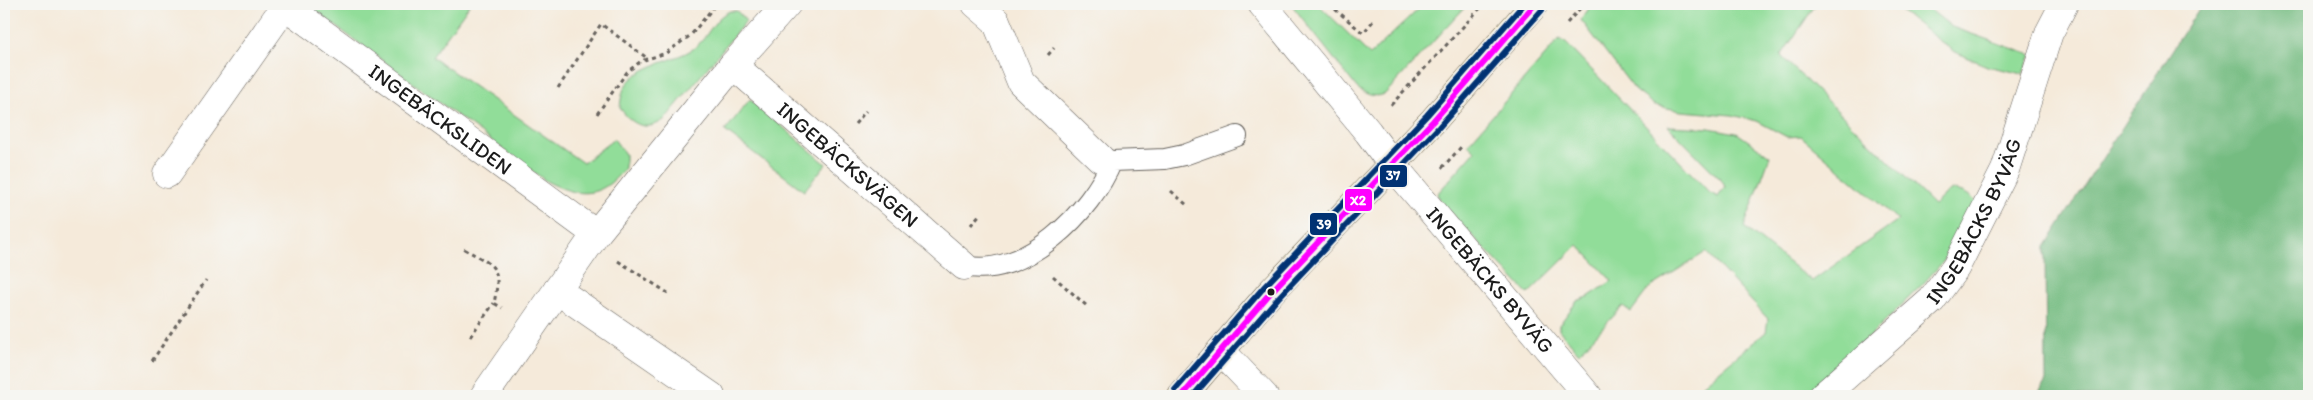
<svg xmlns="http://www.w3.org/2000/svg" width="2313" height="400" viewBox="0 0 2313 400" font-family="Itim,sans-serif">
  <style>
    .green { fill: #91dd99; stroke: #567c5a }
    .forest { fill: #74bc81; stroke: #486c4e }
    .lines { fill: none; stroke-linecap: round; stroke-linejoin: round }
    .service-casing { stroke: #68645e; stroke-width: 22 }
    .minor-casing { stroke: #68645e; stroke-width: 29 }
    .secondary-casing { stroke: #68645e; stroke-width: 29 }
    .path { stroke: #68645e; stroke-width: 3; stroke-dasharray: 4 4; stroke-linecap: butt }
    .service { stroke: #fff; stroke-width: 20 }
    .minor { stroke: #fff; stroke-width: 28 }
    .secondary { stroke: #f6e9c3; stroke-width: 28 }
    .bus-1-casing { stroke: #f6f6f2; stroke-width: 10 }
    .bus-2-casing { stroke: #f6f6f2; stroke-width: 10 }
    .bus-3-casing { stroke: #f6f6f2; stroke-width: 10 }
    .bus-1 { stroke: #f0f; stroke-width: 6 }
    .bus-2 { stroke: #003273; stroke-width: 6 }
    .bus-3 { stroke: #003273; stroke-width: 6 }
    .bus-dot { fill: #1c1c1c; stroke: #f6f6f2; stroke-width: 2 }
    .labels { text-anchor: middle; stroke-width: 5; stroke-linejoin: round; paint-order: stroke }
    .street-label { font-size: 21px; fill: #1c1c1c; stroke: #f6f6f2 }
    .line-badge { stroke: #f6f6f2; stroke-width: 2 }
    .badge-label { font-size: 14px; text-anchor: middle; font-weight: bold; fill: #fff }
  </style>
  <rect width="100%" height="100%" fill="#f6f6f2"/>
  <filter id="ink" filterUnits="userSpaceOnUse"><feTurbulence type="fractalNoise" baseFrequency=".02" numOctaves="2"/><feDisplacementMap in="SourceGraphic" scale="10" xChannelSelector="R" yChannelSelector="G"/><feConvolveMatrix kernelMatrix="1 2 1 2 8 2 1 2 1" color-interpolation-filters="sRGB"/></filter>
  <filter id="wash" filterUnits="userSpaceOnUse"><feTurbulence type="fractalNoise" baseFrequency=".0096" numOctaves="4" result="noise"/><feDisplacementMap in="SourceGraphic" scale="20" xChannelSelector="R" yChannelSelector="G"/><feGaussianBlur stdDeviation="1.12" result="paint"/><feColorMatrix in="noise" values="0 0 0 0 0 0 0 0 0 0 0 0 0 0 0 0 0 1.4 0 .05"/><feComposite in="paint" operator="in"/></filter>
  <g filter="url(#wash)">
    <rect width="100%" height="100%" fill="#f5eada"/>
    <!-- green -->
    <path class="green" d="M306 4H470L432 57 583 163 614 139 625 154V168C601 199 579 198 546 181Z
      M1291 4H1318L1370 55 1424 4H1468L1385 94C1374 98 1367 95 1357 88Z
      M1592 4H1816L1781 56 1934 205 1950 190C1964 190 1971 196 1980 206L1951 253 1921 286 1808 396H1708L1701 386 1766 332 1768 319 1706 252 1649 288 1631 312 1623 306 1579 353 1559 330V325L1577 301 1588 297 1612 281 1578 245 1528 294 1443 205 1437 194 1475 151 1468 144 1559 39 1566 43 1710 193 1718 197 1725 187 1722 181 1668 126 1709 128 1737 133 1770 156 1744 227 1812 281 1898 220 1801 136 1787 137 1757 121 1732 115 1681 111 1654 105 1635 90 1581 20Z
      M1892 4H1923L1952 27 2031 55 2023 74 1987 66 1953 51Z
      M730 11H737L746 21 665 119C647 133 632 125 620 108 621 98 622 88 630 80 646 64 674 61 693 49 708 39 713 17 730 11Z
      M750 99 826 164 804 191 725 131Z"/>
    <!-- forest -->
    <path class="forest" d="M2202 4H2309V396H2037L2046 381 2045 247Z"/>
  </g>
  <g filter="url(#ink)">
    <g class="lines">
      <defs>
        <path id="service" d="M1100 158 1112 161 1165 159 1184 155 1237 136
          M964 266C1024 280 1092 211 1112 161"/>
        <g id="minor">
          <path id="s1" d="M283 4 596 234"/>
          <path d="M976 4 996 21 1021 82 1100 158"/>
          <path id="s2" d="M1262 4 1368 132 1391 163 1588 396"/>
          <path id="s3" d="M733 65 964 266"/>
          <path d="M167 174 285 6"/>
          <path d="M557 290 711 396"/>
          <path d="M1221 351 1264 396"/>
          <path d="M484 396 596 234 733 65 787 4"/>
          <path id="s4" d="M1823 396 1932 300 1956 267 2005 170 2049 33 2064 4"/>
        </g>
        <path id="secondary" d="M1182 396 1271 292 1433 121 1535 4"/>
      </defs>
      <!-- service casing -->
      <use href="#service" class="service-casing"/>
      <!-- minor casing -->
      <use href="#minor" class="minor-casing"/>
      <!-- secondary casing -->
      <use href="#secondary" class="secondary-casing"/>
      <!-- path -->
      <path class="path" d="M1329 4 1363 33 1374 20
        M1567 23 1584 4
        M1048 55 1054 48
        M558 88 601 24 647 58
        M1391 105 1484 4
        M597 114 627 72 641 61 666 53 691 35 716 4
        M855 124 866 111
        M1442 168 1461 147 1459 145
        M1171 191 1188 206
        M971 225 980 214
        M464 249C495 266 502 266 494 303L502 308
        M618 261 668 293
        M1053 276 1088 307
        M470 337 494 303
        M152 361 206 280"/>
      <!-- service -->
      <use href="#service" class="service"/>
      <!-- minor -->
      <use href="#minor" class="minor"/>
      <!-- secondary -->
      <use href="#secondary" class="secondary"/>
      <defs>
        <path id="bus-1" d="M1182 396 1271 292 1433 121 1535 4"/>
        <path id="bus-2" d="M1193 396 1278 298 1439 127 1542 10"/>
        <path id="bus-3" d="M1175 390 1265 286 1427 115 1524 4"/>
      </defs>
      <!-- bus-1 casing -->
      <use href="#bus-1" class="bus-1-casing"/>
      <!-- bus-2 casing -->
      <use href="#bus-2" class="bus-2-casing"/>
      <!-- bus-3 casing -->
      <use href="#bus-3" class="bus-3-casing"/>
      <!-- bus-1 -->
      <use href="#bus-1" class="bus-1"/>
      <!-- bus-2 -->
      <use href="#bus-2" class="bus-2"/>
      <!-- bus-3 -->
      <use href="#bus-3" class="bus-3"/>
    </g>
  </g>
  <!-- markers -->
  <circle class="bus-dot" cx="1271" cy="292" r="4.5"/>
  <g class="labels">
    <!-- street labels -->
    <g class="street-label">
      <text dy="7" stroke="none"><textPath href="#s1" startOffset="195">INGEBÄCKSLIDEN</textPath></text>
      <text dy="7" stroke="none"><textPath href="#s3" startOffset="152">INGEBÄCKSVÄGEN</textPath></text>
      <text dy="7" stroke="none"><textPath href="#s4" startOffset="235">INGEBÄCKS BYVÄG</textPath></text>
      <text dy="7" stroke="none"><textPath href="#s2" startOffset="358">INGEBÄCKS BYVÄG</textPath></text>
    </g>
  </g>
  <g class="line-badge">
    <rect x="1379" y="164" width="29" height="24" rx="5" fill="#003273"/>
    <rect x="1344" y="188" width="29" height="24" rx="5" fill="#f0f"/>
    <rect x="1309" y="212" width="29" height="24" rx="5" fill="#003273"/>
  </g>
  <g class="badge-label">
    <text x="1393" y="180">37</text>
    <text x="1358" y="205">X2</text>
    <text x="1324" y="229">39</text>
  </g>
  <!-- margin -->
  <rect width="2313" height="400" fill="none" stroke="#f6f6f2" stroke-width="20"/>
</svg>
